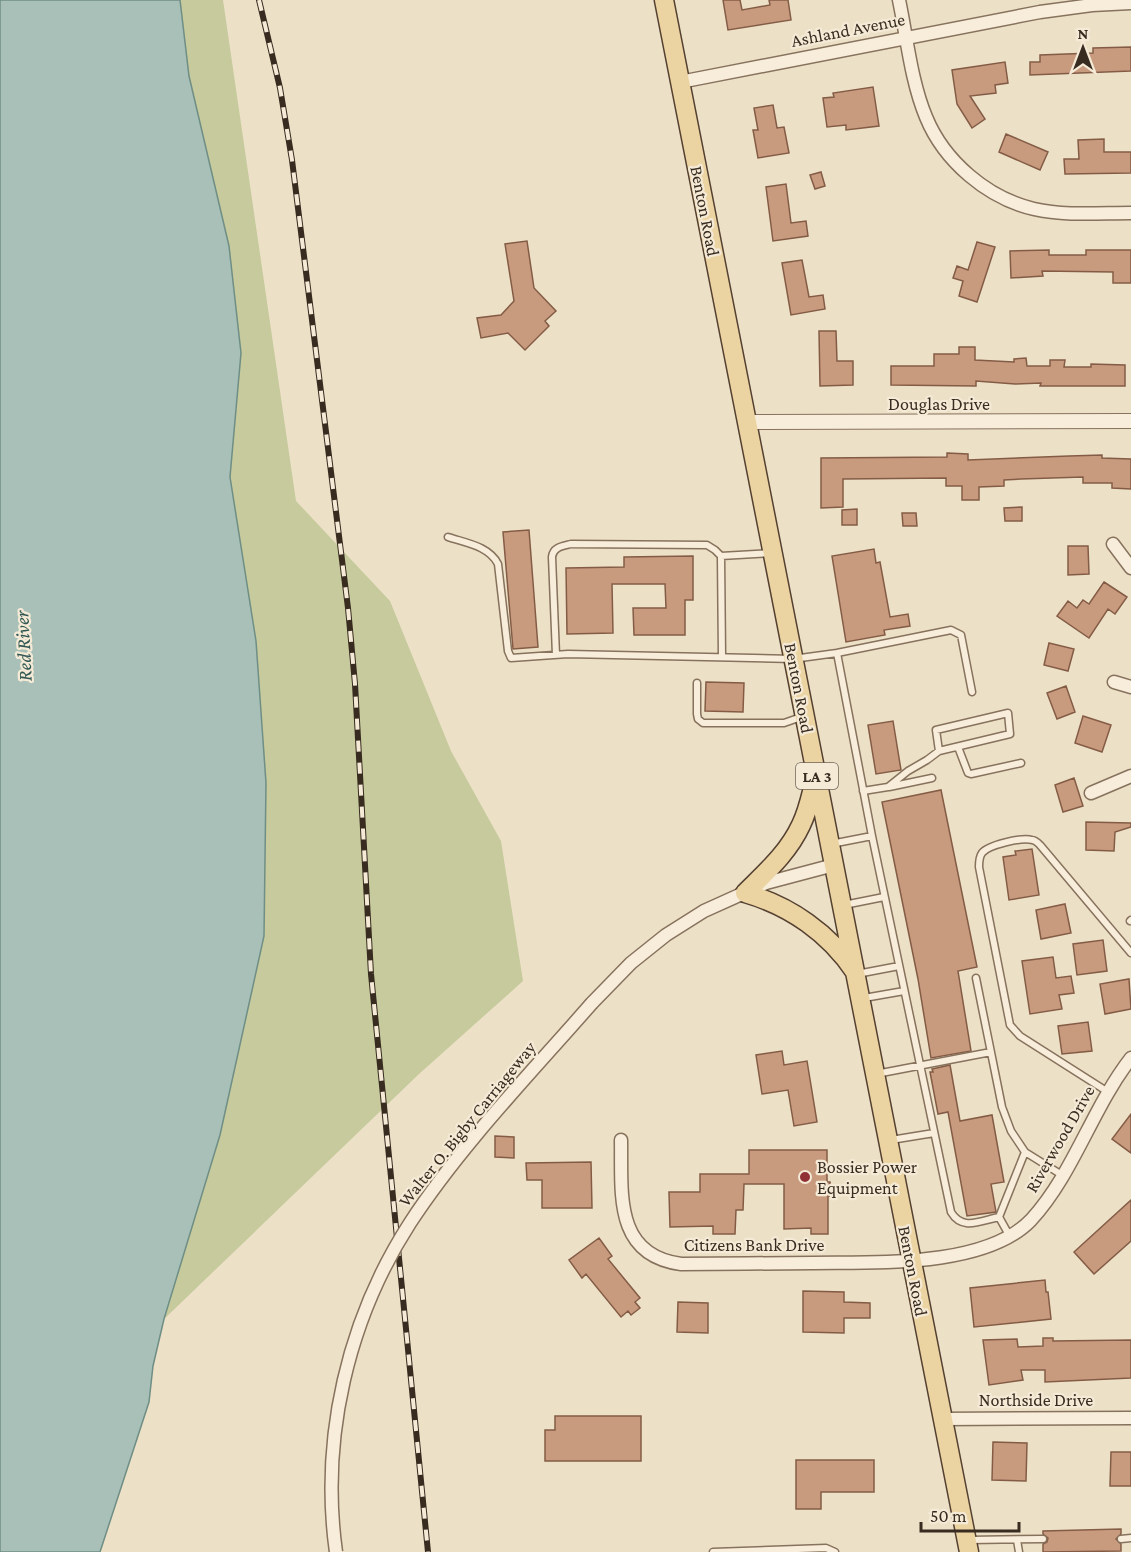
<svg xmlns="http://www.w3.org/2000/svg" width="1131" height="1552" viewBox="0 0 1131 1552" font-family="'Crimson Pro',serif">
  <style>
    .green { fill: #c6ca9c }
    .water { fill: #a8c0b8; stroke: #6f8e85; stroke-width: 1.5 }
    .building { fill: #c89b7f; stroke: #845c45; stroke-width: 1.5 }
    .lines { fill: none; stroke-linecap: round; stroke-linejoin: round }
    .service-casing { stroke: #87725d; stroke-width: 9 }
    .minor-casing { stroke: #87725d; stroke-width: 15 }
    .tertiary-casing { stroke: #87725d; stroke-width: 16 }
    .primary-casing { stroke: #554131; stroke-width: 21 }
    .service { stroke: #f7edda; stroke-width: 6 }
    .minor { stroke: #f7edda; stroke-width: 12 }
    .tertiary { stroke: #f7edda; stroke-width: 14 }
    .primary { stroke: #ecd3a2; stroke-width: 18 }
    .rail-casing { stroke: #382b20; stroke-width: 6 }
    .rail { stroke: #f4ead6; stroke-width: 4; stroke-dasharray: 11; stroke-linecap: butt }
    .minor-bridge-casing { stroke: #87725d; stroke-width: 15; stroke-linecap: butt }
    .minor-bridge { stroke: #f7edda; stroke-width: 12 }
    .poi-dot { fill: #923135; stroke: #f4ead6; stroke-width: 2 }
    .labels { text-anchor: middle; stroke-width: 4.5; stroke-linejoin: round; paint-order: stroke }
    .shield { fill: #f4ead6; stroke: #706457; stroke-width: 1.5 }
    .shield-label { font-size: 16px; font-weight: bold; fill: #382b20 }
    .street-label { font-size: 18px; fill: #382b20; stroke: #f4ead6 }
    .poi-label { font-size: 18px; fill: #382b20; stroke: #f4ead6; text-anchor: start }
    .water-label { font-size: 20px; font-style: italic; fill: #315753; stroke: #f4ead6 }
  </style>
  <rect width="100%" height="100%" fill="#ece0c7"/>
  <!-- green -->
  <path class="green" d="M180 0H223L296 501 390 601 451 751 501 841 523 981 419 1074 162 1321 220 1135 264 936 266 783 256 641 230 477 241 352 229 246 189 76Z"/>
  <!-- water -->
  <path class="water" d="M0 0H180L189 76 229 246 241 353 230 477 256 641 266 783 264 936 220 1135 164 1319 153 1366 149 1402 100 1552H0Z"/>
  <!-- building -->
  <path class="building" d="M723 0H740L742 10 770 5 769 0H788L791 20 728 30Z
    M1131 47V71L1030 75V62H1040V55L1093 53V48Z
    M1005 62 1008 83 995 85 996 93 970 96 985 119 972 128 957 104 952 70Z
    M873 87 879 126 846 130V125L827 127 823 98 834 97 833 93Z
    M773 105 777 128 784 127 789 153 758 158 753 130H758L754 108Z
    M1006 134 1048 152 1040 170 999 152Z
    M1104 139V152H1131V173L1065 174 1064 159H1079L1078 140Z
    M821 172 825 186 815 189 810 175Z
    M786 184 791 223 806 221 808 236 773 241 766 187Z
    M527 241 534 288 556 311 545 321 549 326 525 350 508 333 481 338 477 318 501 315 514 301 505 244Z
    M977 242 995 247 977 302 959 296 963 281 953 278 957 266 968 270Z
    M1049 250V255H1086V250H1131V283H1113V272L1042 271 1043 276 1011 278 1010 251Z
    M802 260 809 297 823 295 825 309 791 315 782 263Z
    M819 331H836L837 361H853V385L820 386Z
    M959 347H975V360L1014 362V359L1026 358 1027 366H1050V360H1065L1064 367H1091V364L1125 365V386H1040L1041 383 1015 384 976 381V386L891 385V366H934V354H959Z
    M947 453 968 454V460L1069 456 1102 455V458L1131 459V489L1112 488V483H1083V477L1021 479 1004 480V486L979 487V500H962V486H946V478L843 479V507L821 508V458L947 457Z
    M1022 507V521H1005L1004 508Z
    M857 509V525H842V510Z
    M902 513H916L917 526H903Z
    M529 530 538 647 513 649 503 532Z
    M1068 546H1088L1089 574 1068 575Z
    M874 549 876 563 880 562 890 617 908 614 910 626 884 630 885 635 846 642 832 556Z
    M693 556V600H685V635H634L633 608H666L665 584H612L613 633 567 634 566 568 624 567V557Z
    M1104 582 1127 597 1115 614 1108 609 1089 638 1057 616 1068 601 1077 608 1083 600 1089 604Z
    M1049 643 1074 649 1068 671 1044 665Z
    M706 682 744 683 743 712 705 711Z
    M1066 686 1075 712 1057 719 1047 693Z
    M1083 716 1111 725 1102 752 1075 743Z
    M893 721 901 770 876 774 868 725Z
    M1074 778 1083 806 1063 812 1055 785Z
    M941 790 977 967 958 971 971 1051 931 1058 918 979 882 802Z
    M1086 822 1131 823V827L1115 832 1114 851 1086 850Z
    M1032 849 1039 895 1009 900 1003 857 1016 855 1015 851Z
    M1065 904 1071 933 1041 939 1036 910Z
    M1103 940 1107 971 1077 975 1073 944Z
    M1053 957 1056 978 1071 976 1074 993 1059 995 1062 1009 1030 1014 1022 961Z
    M1129 979 1131 1009 1105 1014 1100 984Z
    M1088 1022 1092 1051 1062 1054 1058 1026Z
    M782 1051 784 1065 807 1061 817 1122 794 1126 788 1090 762 1094 756 1055Z
    M950 1065 960 1121 992 1115 1004 1182 991 1184 996 1212 967 1216 948 1112 938 1114 930 1072H933L932 1069Z
    M1131 1114V1153L1112 1139Z
    M495 1136 514 1137V1158L495 1157Z
    M749 1150H827V1182H830V1196H828V1234H811V1228L784 1229V1184H744L743 1210H736L735 1234H713V1226L670 1227 669 1192H700V1174H749Z
    M591 1162 592 1208H542V1180H527L526 1163Z
    M1131 1200V1241L1094 1274 1074 1252Z
    M599 1238 612 1256 608 1259 640 1298 635 1302 640 1308 631 1315 628 1311 621 1317 586 1274 582 1278 569 1260Z
    M1045 1280 1046 1292H1048L1051 1319 974 1327 970 1288Z
    M803 1291 844 1292V1302L870 1303V1318H844V1333L803 1332Z
    M678 1302 708 1303V1333L677 1332Z
    M1043 1338H1053V1341L1131 1340V1378L1045 1382V1370H1021L1023 1380 989 1385 983 1340 1017 1339 1018 1347 1043 1346Z
    M555 1416H641V1461H545V1430H555Z
    M993 1442 1027 1443 1026 1481 992 1480Z
    M1111 1452H1131V1486H1110Z
    M796 1460H874V1492H821V1509H796Z
    M1121 1529V1534L1116 1539 1121 1544V1551L1043 1552V1544L1047 1542 1048 1538 1043 1534V1531Z"/>
  <g class="lines">
    <defs>
      <path id="service" d="M448 537C466 543 489 546 498 564L508 651 511 658 568 654 793 659 837 653 872 836 951 1212C962 1231 980 1221 999 1217
        M721 556 771 553
        M837 653 951 630 961 635 972 692
        M556 655 552 557C553 547 563 546 571 544L707 545 715 550 721 556 722 657
        M697 683V714L698 719 703 723H784L804 716
        M958 747 968 773 971 774 1021 763
        M889 787 932 778
        M863 791 888 787 908 771 927 760 939 751 936 730 1008 713 1010 734 939 751
        M831 844 872 836
        M844 905 884 897
        M1130 921 1131 920
        M857 974 899 966
        M976 978 1002 1107 1011 1131 1025 1152
        M864 998 904 991
        M876 1074 991 1052
        M1108 1092 1020 1036 1010 1025 979 867C979 862 979 857 982 853 988 845 1022 837 1032 840 1035 840 1038 843 1040 845L1131 953
        M891 1140 934 1133
        M999 1217 1025 1152 1062 1175
        M999 1217 1009 1235
        M1121 1539 1131 1538
        M970 1540 1043 1539
        M1017 1540 1019 1552
        M713 1552 826 1548 835 1552"/>
      <path id="minor" d="M899 0C907 38 911 81 926 117 944 161 987 198 1034 209 1065 216 1099 213 1131 213
        M680 82 1040 12 1092 5 1131 3
        M1113 544 1131 568
        M1114 682 1131 687
        M1091 793 1131 776
        M592 1003 631 963 666 935 704 911 766 883 834 865
        M621 1140C622 1192 613 1255 681 1264 725 1264 769 1263 813 1263 874 1262 985 1268 1031 1220 1074 1173 1092 1108 1131 1058
        M942 1419 1131 1418"/>
      <path id="tertiary" d="M747 422 1131 421"/>
      <path id="primary" d="M664 0 969 1552
        M745 893C766 872 788 853 801 825 808 811 811 795 815 780
        M745 893C790 906 829 933 855 972"/>
    </defs>
    <!-- service casing -->
    <use href="#service" class="service-casing"/>
    <!-- minor casing -->
    <use href="#minor" class="minor-casing"/>
    <!-- tertiary casing -->
    <use href="#tertiary" class="tertiary-casing"/>
    <!-- primary casing -->
    <use href="#primary" class="primary-casing"/>
    <!-- service -->
    <use href="#service" class="service"/>
    <!-- minor -->
    <use href="#minor" class="minor"/>
    <!-- tertiary -->
    <use href="#tertiary" class="tertiary"/>
    <!-- primary -->
    <use href="#primary" class="primary"/>
    <defs>
      <path id="rail" d="M259 0 280 88 292 160 348 608 355 684 371 974 428 1552"/>
    </defs>
    <!-- rail casing -->
    <use href="#rail" class="rail-casing"/>
    <!-- rail -->
    <use href="#rail" class="rail"/>
    <defs>
      <path id="minor-bridge" d="M336 1552C320 1438 348 1319 410 1223 461 1145 531 1073 592 1003"/>
    </defs>
    <!-- minor-bridge casing -->
    <use href="#minor-bridge" class="minor-bridge-casing"/>
    <!-- minor-bridge -->
    <use href="#minor-bridge" class="minor-bridge"/>
  </g>
  <!-- markers -->
  <circle class="poi-dot" cx="805" cy="1177" r="6"/>
  <g class="labels">
    <!-- shield labels -->
    <rect class="shield" x="796" y="763" width="42" height="26" rx="4.5"/>
    <g class="shield-label">
      <text x="817" y="782">LA 3</text>
    </g>
    <!-- street labels -->
    <g class="street-label">
      <text transform="translate(848 30) rotate(-11)" y="6">Ashland Avenue</text>
      <text transform="translate(705 211) rotate(79)" y="6">Benton Road</text>
      <text x="939" y="410">Douglas Drive</text>
      <text transform="translate(799 688) rotate(79)" y="6">Benton Road</text>
      <text transform="translate(467 1124) rotate(-51)" y="6">Walter O. Bigby Carriageway</text>
      <text transform="translate(1060 1139) rotate(-60)" y="6">Riverwood Drive</text>
      <text x="754" y="1251">Citizens Bank Drive</text>
      <text transform="translate(913 1271) rotate(79)" y="6">Benton Road</text>
      <text x="1036" y="1406">Northside Drive</text>
    </g>
    <!-- poi labels -->
    <g class="poi-label">
      <text x="817" y="1173">Bossier Power<tspan x="817" dy="21">Equipment</tspan></text>
    </g>
    <!-- water labels -->
    <g class="water-label">
      <text transform="translate(23 646) rotate(-93)" y="7">Red River</text>
    </g>
  </g>
  <!-- north arrow -->
  <g transform="translate(1083 48)" stroke="#f4ead6" stroke-width="4.5" paint-order="stroke">
  <path d="M0-4.5L10 22L0 15L-10 22Z" fill="#382b20"/>
  <text y="-9" font-size="16" font-weight="bold" text-anchor="middle" fill="#382b20">N</text>
  </g>
  <!-- scale -->
  <path d="M921 1522v9h98v-9" fill="none" stroke="#382b20" stroke-width="3"/>
  <text x="930" y="1522" font-size="18" fill="#382b20" stroke="#f4ead6" stroke-width="4.5" paint-order="stroke">50 m</text>
</svg>
